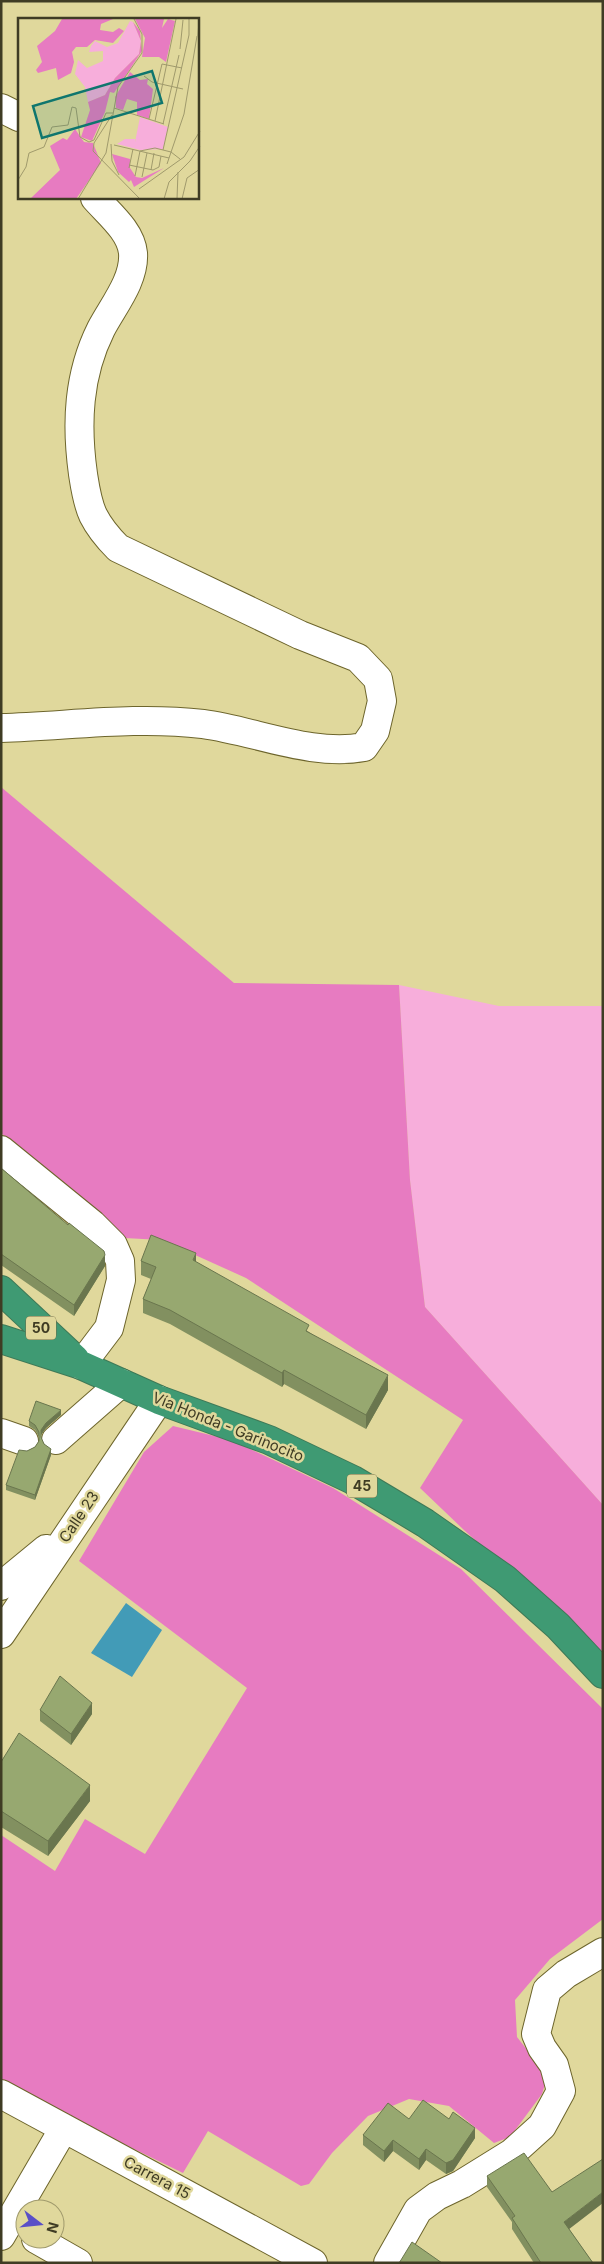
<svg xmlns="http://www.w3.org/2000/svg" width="604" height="2264" viewBox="0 0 604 2264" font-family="Inter,sans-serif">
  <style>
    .green { fill: #f7aedb }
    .forest { fill: #e77bc1 }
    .water { fill: #429bb7 }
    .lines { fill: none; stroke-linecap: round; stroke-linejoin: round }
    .minor-casing { stroke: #6d652c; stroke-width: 30 }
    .highway-casing { stroke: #3f7957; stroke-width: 30 }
    .minor { stroke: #fff; stroke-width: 28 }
    .highway { stroke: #3f9a73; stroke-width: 28 }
    .wall { fill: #829060 }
    .shaded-wall { fill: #6a764e }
    .building { fill: #97a870; stroke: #6a764e }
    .labels { text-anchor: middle; stroke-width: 5; stroke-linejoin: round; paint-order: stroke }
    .shield { fill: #e0d89c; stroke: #6f6b48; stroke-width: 1 }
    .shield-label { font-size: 14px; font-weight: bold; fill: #3f3c24 }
    .street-label { font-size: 15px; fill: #3f3c24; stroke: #e0d89c }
    .inset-road { fill: none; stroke: #a09a6c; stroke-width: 1 }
    .view { fill: #0f766e; fill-opacity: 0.15; stroke: #0f766e; stroke-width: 2.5 }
    .inset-edge { fill: none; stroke: #3f3c24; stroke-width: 2.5 }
  </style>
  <rect width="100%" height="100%" fill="#e0d89c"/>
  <!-- green -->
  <path class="green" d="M399 985 499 1006H603V1505L425 1307 410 1180Z"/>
  <!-- forest -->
  <path class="forest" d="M1 787 234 983 399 985 410 1180 425 1307 603 1505V1655L465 1531 420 1488 463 1420 246 1278 162 1240 124 1238 1 1133Z
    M173 1426 231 1440 333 1488 461 1569 603 1709V1919L550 1959 515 2000 517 2037 535 2060 546 2081 542 2094 510 2137 494 2143 449 2106 409 2099 368 2116 332 2153 309 2184 301 2186 208 2131 183 2173 48 2107 1 2082V1835L55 1871 85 1819 145 1854 247 1688 79 1561 144 1452Z"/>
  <!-- water -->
  <path class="water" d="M126 1603 162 1630 132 1677 91 1653Z"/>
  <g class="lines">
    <defs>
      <path id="minor" d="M1 108 19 117
        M1 728C69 726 135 716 203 724 255 731 313 757 364 747L375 731 382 701 378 679 358 658 300 635 118 548C108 538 99 527 93 515 87 502 85 487 83 474 76 424 78 375 101 329 113 306 135 280 133 253 131 231 108 213 95 198
        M1 1150 92 1224 113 1245 120 1261 121 1280 109 1328 81 1365
        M1 1433 24 1441
        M56 1440 121 1383
        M1 1586 46 1549
        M1 1634 159 1400
        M1 2094 313 2263
        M1 2236 64 2128
        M36 2239 78 2263
        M388 2263 418 2210 437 2196 462 2184 512 2153 542 2126 561 2091 554 2065 542 2048 536 2034 547 1990 566 1974 603 1952"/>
      <path id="highway" d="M1 1290 75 1359
        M1 1339 81 1365 159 1400 269 1440 353 1480 425 1523 505 1579 558 1626 603 1674"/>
    </defs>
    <!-- minor casing -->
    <use href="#minor" class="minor-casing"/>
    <!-- highway casing -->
    <use href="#highway" class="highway-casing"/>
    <!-- minor -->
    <use href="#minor" class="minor"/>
    <!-- highway -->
    <use href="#highway" class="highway"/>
  </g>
  <!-- wall -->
  <path class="wall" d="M1 1168 105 1266 74 1316 1 1265Z
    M141 1261 196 1262 309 1332 388 1390 366 1429 284 1384 282 1387 170 1324 143 1313V1299L151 1279 141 1275Z
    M61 1415 46 1428 41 1435V1438L44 1444 51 1455 35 1500 6 1490V1485L27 1451 35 1447 39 1441V1437L35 1430 29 1426V1421Z
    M40 1710 92 1714 71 1745 40 1721Z
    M1 1762 90 1801 48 1856 1 1827Z
    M409 2119 475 2138 453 2171 446 2174 426 2160 419 2170 393 2151 384 2162 363 2145V2135Z
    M487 2176 569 2229 593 2263H534L512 2229V2222L487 2187Z"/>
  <!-- shaded-wall -->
  <path class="shaded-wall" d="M196 1253V1267L193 1260Z
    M105 1255V1266L74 1316V1305Z
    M284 1370V1384L282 1387V1373Z
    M388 1375V1390L366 1429V1415Z
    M61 1410V1415L46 1428 41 1435V1430L46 1423Z
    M51 1449V1455L35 1500V1495Z
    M92 1703V1714L71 1745V1734Z
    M90 1785V1801L48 1856V1841Z
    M475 2128V2138L453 2171 446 2174V2163Z
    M393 2140V2151L384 2162V2151Z
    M426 2149V2160L419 2170V2159Z
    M603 2192V2203L564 2233V2222Z"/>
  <!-- building -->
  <path class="building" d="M1 1168 68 1225 69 1223 104 1251 105 1255 74 1305 1 1254V1246L2 1245 1 1244Z
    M151 1235 196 1253 193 1260 309 1325 306 1331 388 1375 366 1415 284 1370 282 1373 170 1310 143 1299 156 1267 141 1261Z
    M36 1401 61 1410 46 1423 41 1430V1437L44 1444 51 1449 35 1495 6 1485 19 1450 27 1451 35 1447 39 1441V1432L35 1425 29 1421Z
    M60 1676 92 1703 71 1734 40 1710Z
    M19 1733 90 1785 48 1841 1 1811V1762Z
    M423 2100 449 2119 453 2112 475 2128 453 2160 446 2163 426 2149 419 2159 393 2140 384 2151 363 2135 388 2103 409 2119Z
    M524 2153 552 2192 603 2159V2192L564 2222 593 2263H541L512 2218 515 2216 487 2176Z
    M412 2242 442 2263H399L401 2260Z"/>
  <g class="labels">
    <!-- shield labels -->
    <g class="shield">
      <rect x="26" y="1316.5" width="30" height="23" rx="4"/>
      <rect x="347" y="1474.5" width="30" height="23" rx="4"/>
    </g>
    <g class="shield-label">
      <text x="41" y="1333">50</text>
      <text x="362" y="1491">45</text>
    </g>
    <!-- street labels -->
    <g class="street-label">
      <text transform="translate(228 1427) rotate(22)" y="5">Vía Honda - Garinocito</text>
      <text transform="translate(79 1517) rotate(-56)" y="5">Calle 23</text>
      <text transform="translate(157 2178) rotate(28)" y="5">Carrera 15</text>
    </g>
  </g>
  <!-- overview -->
  <g transform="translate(18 18)">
    <rect width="181" height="181" fill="#e0d89c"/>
    <path d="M112 3 115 4 123 23 121 36 97 60 87 77 70 84 67 69 57 56 60 42 69 50 85 43V33L71 34 73 28 77 23 89 29 100 25ZM122 99 150 109 145 131 122 132 99 126 107 121H117V124Z" fill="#f7aedb"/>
    <path d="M44 1H95L83 6 82 12 95 14 101 10 106 13 95 25 77 22 69 29H58L54 34 56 44 53 55 40 62 38 50 20 55 18 52 24 44 19 28 37 13ZM117 1H146L144 10 150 1 157 3 148 44 141 39H124L127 20ZM115 4 122 13 124 33 96 75 92 74 87 94 74 123 63 119 72 92 70 84 87 77 97 60 121 36 123 23ZM112 54 122 62 130 61 129 66 135 71 131 101 119 97V84L109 81 105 92 98 90 97 79ZM57 111 66 124 75 125 83 145 58 181H12L42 152 32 128 45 120 49 122ZM94 136 112 141V150L118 159 124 160 146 150 116 169 113 162 111 164 100 154Z" fill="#e77bc1"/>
    <path class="inset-road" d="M180 18 181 1M162 31 165 2M126 58 134 64 165 71M96 90 146 106M94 97 76 125 75 133 122 181M131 101 144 46 164 50M137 103 158 1M145 106 161 37M93 126 94 143 101 157M96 127 151 140M145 132 171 17V1M149 146 166 96 179 18M111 147 135 152 141 149 143 138M111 150 115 131M133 152 136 135M117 158 122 133 137 130 153 134 162 141M124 159 129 135M0 162 8 149 11 135 26 129 34 109 50 107 54 89 58 90 62 119 71 124 76 122 88 95H95M121 171 166 139 182 113M60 181 88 135 100 69 124 35V16L116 1M146 181 151 164 172 143 182 128M159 181 160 154M164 181 169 160 182 151"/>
    <path class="view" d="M134 53 144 85 24 120 15 88Z"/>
    <rect width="181" height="181" class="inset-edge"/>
  </g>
  <!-- border -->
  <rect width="604" height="2264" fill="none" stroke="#3f3c24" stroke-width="5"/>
  <!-- north arrow -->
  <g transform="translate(40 2224) rotate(106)"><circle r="24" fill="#e0d89c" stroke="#a09a6c"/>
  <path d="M0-4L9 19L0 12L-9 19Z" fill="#5a4fc7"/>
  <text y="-8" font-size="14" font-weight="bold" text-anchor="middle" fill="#3f3c24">N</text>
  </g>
</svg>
